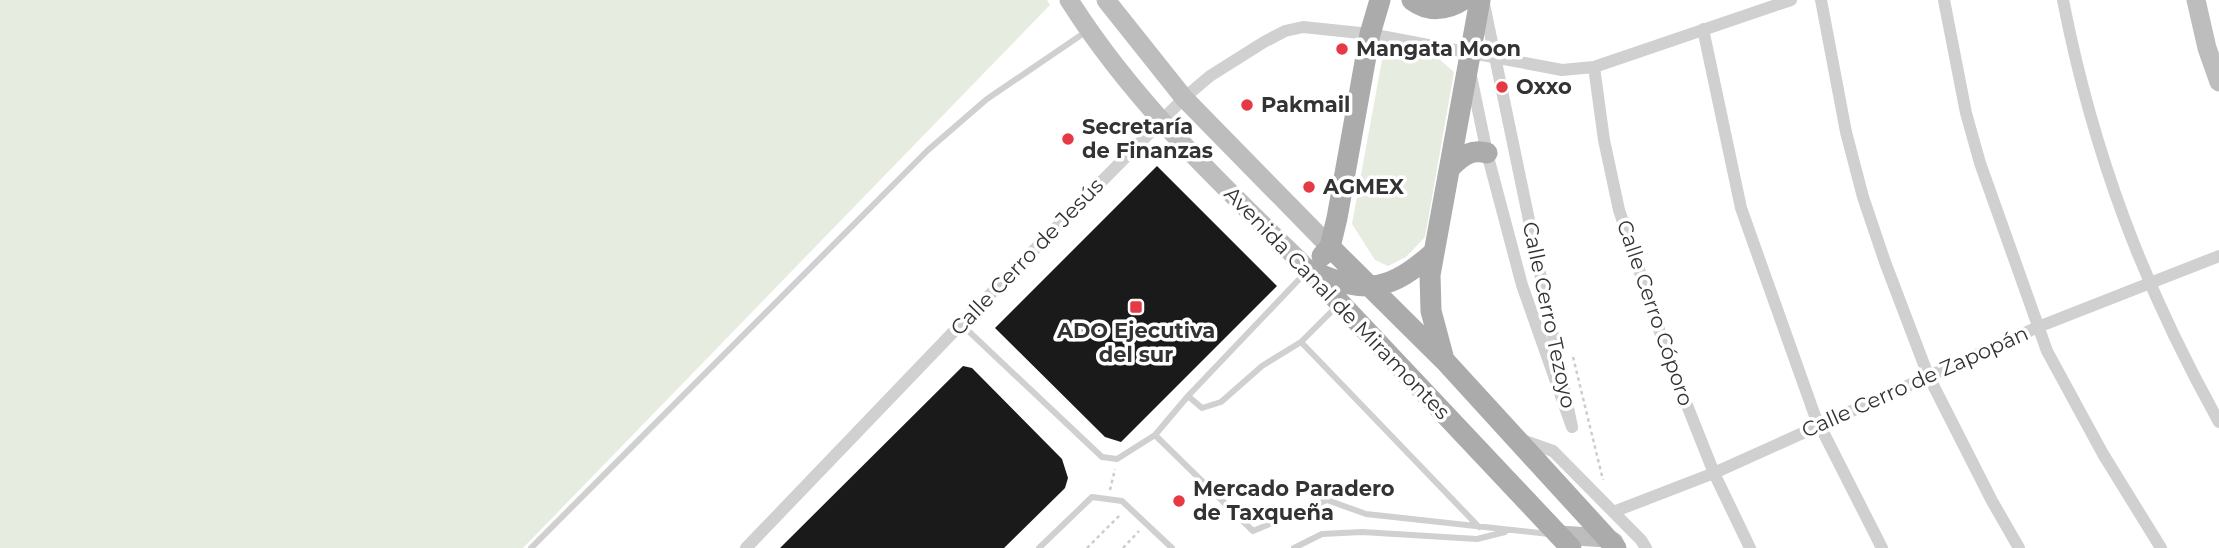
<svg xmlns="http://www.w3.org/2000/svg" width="2219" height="548" viewBox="0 0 2219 548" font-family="Montserrat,sans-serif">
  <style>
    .green { fill: #e6ecdf }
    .building { fill: #1a1a1a }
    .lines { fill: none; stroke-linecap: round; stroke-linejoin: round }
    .path { stroke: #cdcdcd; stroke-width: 2.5; stroke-dasharray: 3.5 3.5; stroke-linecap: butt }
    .lane { stroke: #d0d0d0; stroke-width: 6 }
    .street { stroke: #d0d0d0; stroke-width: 12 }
    .secondary { stroke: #bdbdbd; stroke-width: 19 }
    .primary { stroke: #ababab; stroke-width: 21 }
    .poi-dot { fill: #e63946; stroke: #fff; stroke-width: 2.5 }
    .labels { text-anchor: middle; stroke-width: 7; stroke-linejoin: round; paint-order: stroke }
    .poi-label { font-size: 21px; font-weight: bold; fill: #333; stroke: #fff; text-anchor: start }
    .street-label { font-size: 21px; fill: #333; stroke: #fff }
  </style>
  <rect width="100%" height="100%" fill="#fff"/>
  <!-- green -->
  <path class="green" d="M0 0H1047L1050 5 523 548H0Z
    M1419 47 1438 58 1454 72 1425 237 1406 257 1388 266 1375 260 1352 224 1382 60 1400 51Z"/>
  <!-- building -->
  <path class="building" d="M1157 166 1277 286 1121 442 1105 437 995 328Z
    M963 366 972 368 1062 459 1068 478 1065 488 1060 493 1004 548H780Z"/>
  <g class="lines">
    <!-- path -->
    <path class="path" d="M1573 357 1603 480
      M1110 490 1115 469
      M1087 548 1121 514
      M1123 548 1139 531"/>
    <!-- lane -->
    <path class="lane" d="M961 324 1102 457 1117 459 1155 435 1188 396 1307 271
      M1301 342 1479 527
      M1188 396 1202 408 1221 402 1262 366 1301 342 1337 306
      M1155 435 1253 531 1327 500 1366 514 1549 534
      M531 548 928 150 987 99 1087 31
      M1039 548 1092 497 1122 501 1172 548
      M1294 548 1322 534 1362 532 1477 539 1505 532"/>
    <!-- street -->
    <path class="street" d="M1821 0 1846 132 1863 197 1885 262 1928 375 1992 501 2019 548
      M1944 0 1966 113 1980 163 2047 351 2103 454 2161 548
      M2063 0C2093 153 2143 286 2219 422
      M1703 29 1741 208 1815 416 1882 548
      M1594 67 1604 140 1619 210 1671 365 1714 473 1750 548
      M1471 76 1487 153 1522 285 1572 427 1484 4
      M1522 440 1553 451 1641 540 1646 548
      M1613 512 1714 473 2038 327 2219 256
      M746 548 961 324 1184 98 1210 76 1264 42 1285 31 1303 27 1370 34 1562 70 1594 67 1791 0"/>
    <!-- secondary -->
    <path class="secondary" d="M1069 0C1134 103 1222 185 1309 270
      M1106 0 1184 98 1330 247
      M2196 0 2207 48 2219 82
      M1559 535 1607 538 1614 542"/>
    <!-- primary -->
    <path class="primary" d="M1412 0C1428 12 1446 11 1463 0
      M1452 166C1463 155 1472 149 1487 153
      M1330 247 1445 361 1616 548
      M1322 256 1330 247 1337 218 1370 34 1380 0
      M1309 270 1571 548
      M1314 272C1368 295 1390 291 1434 252
      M1443 356 1431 311 1430 275 1480 0"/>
  </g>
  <!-- markers -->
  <g class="poi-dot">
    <circle cx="1342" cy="49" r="7"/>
    <circle cx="1502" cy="87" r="7"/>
    <circle cx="1247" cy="105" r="7"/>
    <circle cx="1068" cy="139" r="7"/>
    <circle cx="1309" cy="187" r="7"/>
    <rect x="1129" y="300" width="14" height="14" rx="3.5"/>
    <circle cx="1179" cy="501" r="7"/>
  </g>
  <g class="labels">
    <!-- poi labels -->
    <g class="poi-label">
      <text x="1356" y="56">Mangata Moon</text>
      <text x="1516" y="94">Oxxo</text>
      <text x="1261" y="112">Pakmail</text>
      <text x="1082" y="134">Secretaría<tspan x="1082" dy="24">de Finanzas</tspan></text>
      <text x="1323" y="194">AGMEX</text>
      <text x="1136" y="338" text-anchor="middle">ADO Ejecutiva<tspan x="1136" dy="24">del sur</tspan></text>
      <text x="1193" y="496">Mercado Paradero<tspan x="1193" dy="24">de Taxqueña</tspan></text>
    </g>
    <!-- street labels -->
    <g class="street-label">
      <text transform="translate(1027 257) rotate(-46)" y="7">Calle Cerro de Jesús</text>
      <text transform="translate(1337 303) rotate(46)" y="7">Avenida Canal de Miramontes</text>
      <text transform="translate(1655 313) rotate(71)" y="7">Calle Cerro Cóporo</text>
      <text transform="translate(1549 315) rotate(78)" y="7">Calle Cerro Tezoyo</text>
      <text transform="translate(1915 382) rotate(-24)" y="7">Calle Cerro de Zapopán</text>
    </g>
  </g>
</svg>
